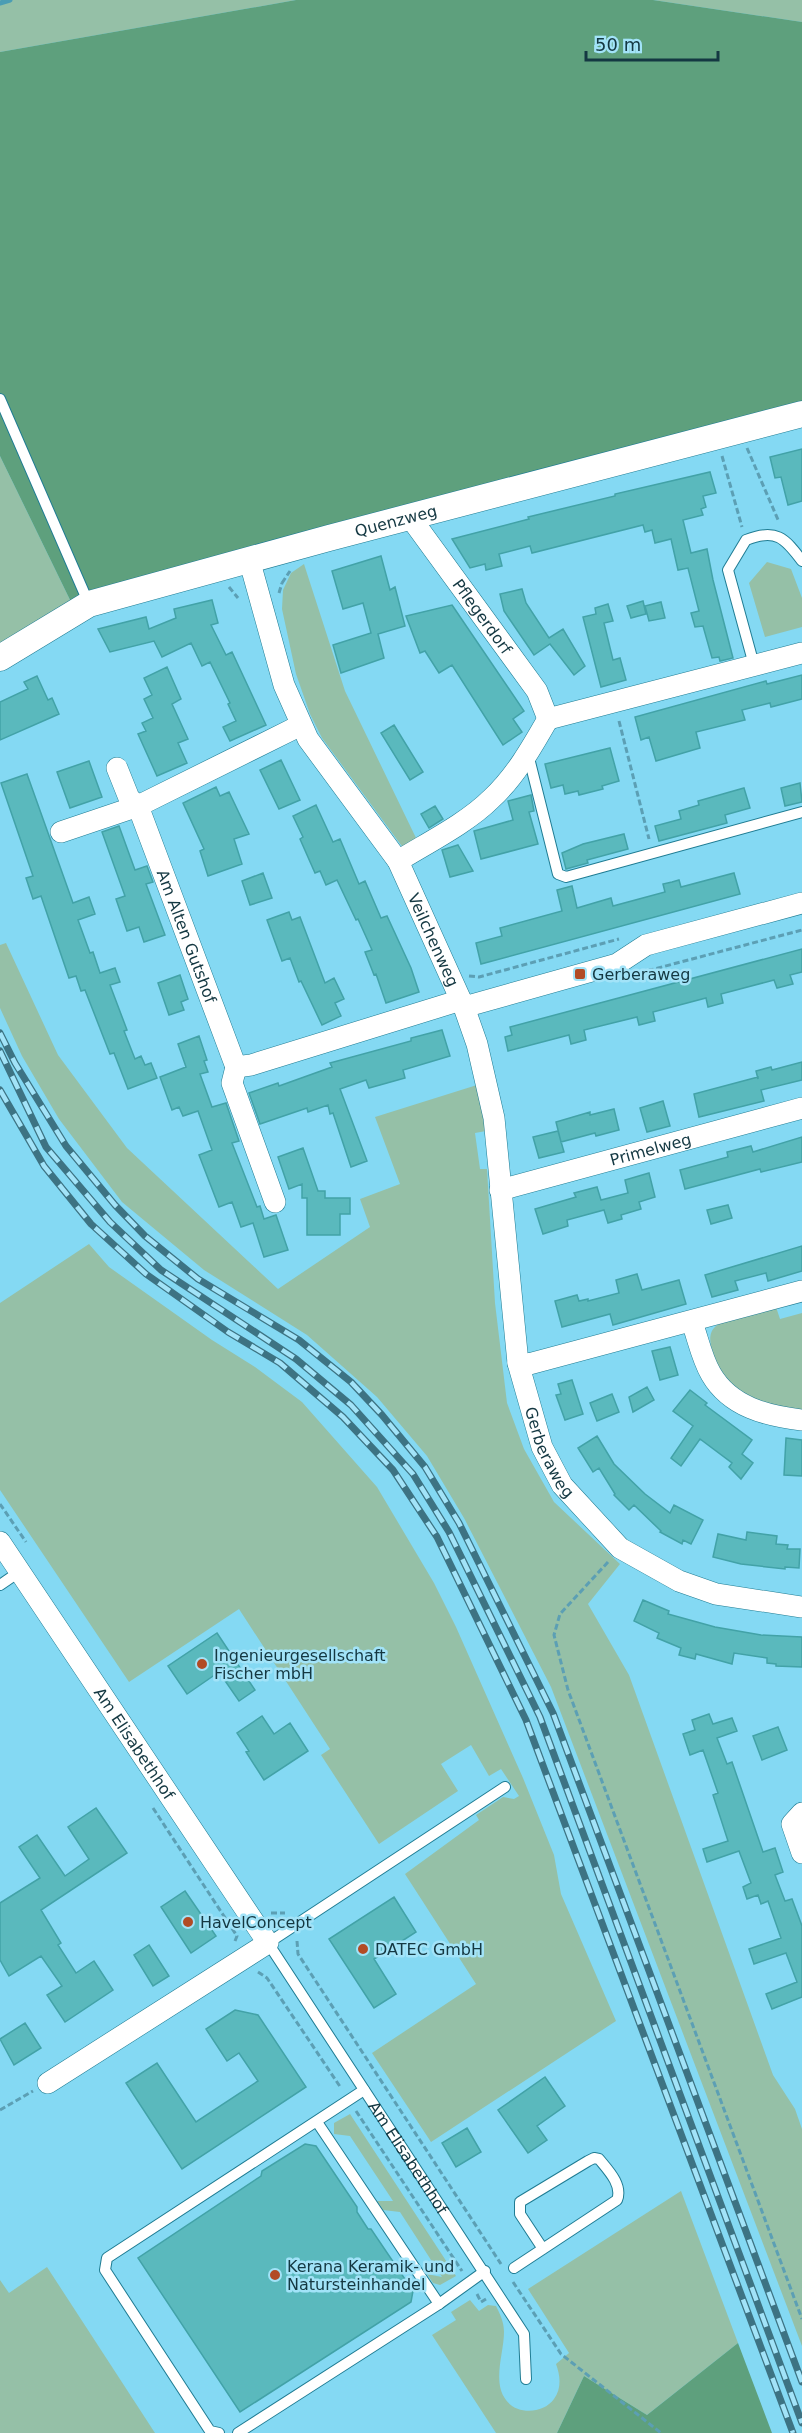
<svg xmlns="http://www.w3.org/2000/svg" width="802" height="2433" viewBox="0 0 802 2433" font-family="'DejaVu Sans',sans-serif">
  <style>
    .green { fill: #95c0a7 }
    .forest { fill: #5ea07d }
    .lines { fill: none; stroke-linecap: round; stroke-linejoin: round }
    .stream { stroke: #4b9db4; stroke-width: 5 }
    .building { fill: #5ab9bd; stroke: #42a2a7; stroke-width: 1.5 }
    .service-casing { stroke: #1f7c93; stroke-width: 12 }
    .minor-casing { stroke: #1f7c93; stroke-width: 22 }
    .tertiary-casing { stroke: #1f7c93; stroke-width: 27 }
    .path { stroke: #5c9fb4; stroke-width: 3; stroke-dasharray: 6 3; stroke-linecap: butt }
    .service { stroke: #fff; stroke-width: 10 }
    .minor { stroke: #fff; stroke-width: 21 }
    .tertiary { stroke: #fff; stroke-width: 26 }
    .rail-casing { stroke: #3d7383; stroke-width: 7 }
    .rail { stroke: #a2e3f8; stroke-width: 4.5; stroke-dasharray: 14; stroke-linecap: butt }
    .poi-dot { fill: #b24b25; stroke: #a2e3f8; stroke-width: 2 }
    .labels { text-anchor: middle; stroke-width: 5; stroke-linejoin: round; paint-order: stroke }
    .street-label { font-size: 16px; fill: #143842; stroke: #a2e3f8 }
    .poi-label { font-size: 16px; fill: #143842; stroke: #a2e3f8; text-anchor: start }
  </style>
  <rect width="100%" height="100%" fill="#84d9f3"/>
  <!-- green -->
  <path class="green" d="M0 0H296L0 52Z
    M653 0H802V22Z
    M0 456 73 606 0 648Z
    M767 562 791 569 802 598V627L765 637 749 583Z
    M304 564 345 691 417 840 404 849 322 738 310 714 296 674 282 609 283 590 291 573Z
    M6 943 58 1055 127 1148 278 1289 370 1227 360 1199 400 1184 375 1117 477 1085 486 1131 475 1133 480 1169H487L495 1303 507 1403 524 1449 554 1502 620 1564 588 1604 629 1675 773 2075 795 2109 802 2129V2346L551 1687 464 1518 427 1456 377 1397 307 1335 204 1270 122 1202 59 1119 22 1056 0 1008V945Z
    M89 1244 109 1267 212 1340 255 1367 302 1402 377 1487 434 1583 456 1627 523 1778 554 1855 561 1894 616 2021 431 2142 372 2053 476 1984 405 1874 479 1820 476 1815 503 1797 514 1799 519 1796 501 1769 489 1776 471 1745 441 1764 458 1791 379 1844 321 1755 330 1749 239 1609 129 1682 0 1490V1303Z
    M776 1307 780 1319 802 1313V1414C760 1403 727 1401 713 1353 710 1345 708 1333 715 1327 723 1319 764 1311 776 1307Z
    M350 2114 456 2276 440 2285 433 2283 427 2274 442 2277 400 2212 383 2210 377 2201H393L350 2136 334 2134V2123Z
    M681 2191 738 2343 647 2415 584 2376 557 2433H496L432 2335 456 2320 451 2312 470 2300 479 2311 488 2305 496 2306C500 2314 504 2322 504 2332 504 2353 492 2382 506 2400 517 2415 543 2414 554 2399 562 2388 560 2375 556 2364L569 2353 528 2289Z
    M47 2267 155 2433H0V2280L9 2293Z"/>
  <!-- forest -->
  <path class="forest" d="M296 0H653L802 22V406L73 606 0 456V52Z
    M738 2343 772 2433H557L584 2376 647 2415Z"/>
  <g class="lines">
    <!-- stream -->
    <path class="stream" d="M0 3 10 0"/>
  </g>
  <!-- building -->
  <path class="building" d="M802 449V501L788 505 781 477 775 478 770 457Z
    M710 472 716 493 703 496 706 507 701 509 703 515 683 520 691 553 707 549 713 580 733 658 720 661 719 657 712 658 703 626 695 627 691 613 699 611 688 568 678 570 671 539 655 543 652 530 645 532 643 525 532 553 530 546 499 554 502 566 486 570 485 564 470 568 452 539 529 519 528 517 615 496V494Z
    M381 556 390 590 395 587 405 626 378 634 384 658 341 673 333 645 371 633 363 603 343 609 332 571Z
    M522 589 526 603 549 638 563 629 585 666 574 675 550 644 534 655 504 611 500 594Z
    M212 600 218 623 211 625 226 655 232 652 266 725 230 741 223 727 236 721 228 704 230 703 210 662 202 666 191 643 162 657 154 641 110 652 98 629 146 617 149 629 176 618 174 609Z
    M643 601 646 614 631 618 627 606Z
    M661 602 665 618 649 621 645 606Z
    M608 604 613 621 604 623 613 660 620 658 626 680 601 687 583 617 596 614 595 608Z
    M452 605 524 711 513 719 522 732 503 745 452 665 439 673 425 651 420 653 406 616Z
    M167 667 181 699 172 704 188 739 178 743 187 763 157 776 138 734 146 731 142 723 153 718 144 699 152 695 144 678Z
    M802 675V699L771 707 770 703 742 710 745 720 696 732 700 748 656 761 649 737 641 740 635 717 766 681 767 684Z
    M37 676 48 700 52 698 59 714 0 740V702L28 689 24 682Z
    M394 725 423 772 410 780 381 733Z
    M610 748 619 781 602 786 603 789 579 795 578 791 565 794 563 785 551 788 545 764Z
    M281 760 300 800 279 809 260 770Z
    M89 761 102 797 70 808 57 772Z
    M27 774 73 903 89 897 95 914 78 920 90 953 93 952 100 973 115 968 120 982 110 985 127 1030 124 1031 135 1059 141 1056 145 1065 151 1063 157 1078 128 1089 114 1053 110 1054 85 990 81 991 76 976 69 978 41 896 33 899 26 878 33 876 1 783Z
    M800 783 802 802 785 806 781 788Z
    M216 787 220 796 229 792 249 834 234 839 242 864 208 876 200 851 204 849 183 803Z
    M744 788 750 808 725 815 727 823 659 841 655 826 681 819 679 811 699 805 698 801Z
    M531 795 534 811 529 812 538 844 481 859 474 831 513 820 508 801Z
    M316 805 333 842 340 839 359 884 365 881 381 918 387 916 411 968 419 992 386 1003 376 974 374 975 365 952 372 950 358 919 356 920 337 880 326 885 320 871 315 873 300 839 303 837 293 816Z
    M435 806 443 819 429 828 421 814Z
    M119 826 135 870 147 866 153 882 146 884 165 935 144 942 139 927 127 931 116 899 125 896 102 832Z
    M624 834 628 849 587 860 588 863 566 869 562 853 583 844Z
    M458 845 473 871 450 877 442 850Z
    M263 873 272 898 250 905 242 881Z
    M734 873 740 894 481 964 476 943 502 936 500 928 562 911 557 890 572 886 577 908 611 898 613 906 665 892 663 884 672 882 679 880 681 887Z
    M289 912 292 920 300 917 325 983 334 978 344 999 335 1003 341 1016 322 1025 301 981 299 982 290 958 282 961 267 920Z
    M802 949V972L790 975 793 984 777 988 774 980 721 994 723 1003 708 1007 706 998 653 1012 655 1021 639 1025 637 1017 584 1030 586 1040 571 1044 569 1035 508 1051 505 1037 512 1035 510 1027Z
    M180 975 188 999 181 1002 184 1010 169 1015 158 983Z
    M442 1030 450 1056 403 1070 405 1078 369 1088 366 1080 340 1089 367 1161 351 1167 333 1113 330 1114 328 1105 308 1112 307 1108 260 1124 249 1093 278 1083 279 1086 332 1067 330 1063 411 1041V1038Z
    M199 1036 207 1060 204 1061 208 1072 200 1074 212 1107 226 1103 239 1141 232 1143 257 1207 260 1206 264 1219 276 1215 288 1250 264 1257 253 1223 241 1227 232 1202 219 1207 199 1155 212 1150 198 1111 183 1116 179 1107 172 1110 160 1077 186 1067 178 1044Z
    M802 1062V1080L761 1090 764 1101 699 1117 694 1094 758 1077V1079L756 1071 771 1067 772 1070Z
    M663 1101 670 1126 647 1132 640 1108Z
    M614 1109 619 1130 596 1136 595 1133 561 1142 556 1122 590 1112V1115Z
    M558 1131 564 1152 539 1158 533 1137Z
    M802 1137V1162L761 1172 760 1169 685 1189 680 1170 728 1157 727 1152 751 1146 753 1152Z
    M303 1148 318 1191H325V1198H350V1214H340V1235H307V1198H302V1184L289 1189 278 1157Z
    M649 1173 655 1197 639 1202 641 1209 621 1215 622 1219 608 1223 604 1210 567 1220 568 1226 543 1234 535 1209 576 1197 574 1193 597 1187 601 1200 628 1193 625 1180Z
    M728 1205 732 1218 711 1224 707 1210Z
    M802 1246V1271L768 1281 766 1273 735 1281 738 1290 712 1297 705 1275Z
    M637 1274 642 1290 679 1280 686 1304 613 1325 610 1314 562 1327 555 1301 577 1295 579 1301 588 1299V1301L619 1293 616 1280Z
    M670 1347 678 1375 660 1380 652 1351Z
    M572 1380 583 1414 565 1420 556 1395 561 1394 558 1384Z
    M647 1387 654 1400 633 1412 629 1397Z
    M690 1390 707 1403 705 1405 752 1440 742 1454 753 1463 741 1479 729 1467 732 1463 700 1439 681 1466 671 1458 693 1426 673 1411Z
    M612 1394 619 1412 597 1421 590 1403Z
    M597 1436 614 1464 645 1494 670 1513 674 1505 703 1520 691 1544 683 1540 682 1544 660 1532 661 1531 634 1505 629 1510 614 1495 615 1494 599 1468 593 1472 578 1448Z
    M786 1438 802 1440V1476L784 1475Z
    M747 1532 777 1536 776 1544 788 1545 787 1549H800L799 1568 785 1567V1569L741 1564 713 1557 718 1534 746 1540Z
    M643 1600 669 1611 668 1614 715 1627 761 1635 802 1637V1667L776 1666V1664L767 1663V1658L734 1653 732 1664 696 1654 695 1659 679 1655 681 1648 657 1638 659 1633 634 1621Z
    M217 1633 255 1690 239 1701 219 1672 187 1694 168 1666Z
    M709 1714 713 1724 732 1718 737 1731 717 1738 727 1764 732 1762 763 1852 775 1848 783 1872 775 1875 785 1901 792 1899 802 1926V1997L772 2009 766 1994 797 1982 786 1953 754 1964 749 1949 781 1938 768 1901 761 1904 758 1895 747 1899 743 1887 751 1883 739 1851 707 1862 703 1849 728 1841 713 1795 718 1793 703 1750 690 1755 683 1734 695 1730 692 1720Z
    M262 1716 274 1734 290 1723 308 1751 264 1780 246 1752 249 1751 237 1733Z
    M778 1727 787 1750 762 1760 753 1736Z
    M96 1808 127 1853 41 1910 61 1943 58 1945 76 1973 94 1961 113 1990 65 2022 47 1995 62 1986 41 1956 9 1976 0 1960V1903L40 1878 19 1847 37 1835 65 1876 89 1859 68 1827Z
    M185 1891 216 1936 191 1953 161 1907Z
    M394 1897 416 1932 374 1959 396 1994 374 2008 329 1939Z
    M149 1945 169 1976 153 1986 134 1955Z
    M235 2010 258 2015 306 2087 182 2169 126 2083 157 2063 196 2122 258 2081 239 2053 227 2061 206 2029Z
    M25 2023 41 2048 14 2065 0 2039Z
    M545 2077 565 2106 537 2126 547 2140 528 2153 498 2110Z
    M467 2128 481 2152 456 2167 442 2143Z
    M305 2144 316 2146 357 2207V2212L368 2229H371L413 2291 411 2302 240 2412 138 2258 261 2176 262 2171Z"/>
  <g class="lines">
    <defs>
      <g id="service">
        <path d="M0 399 89 604"/>
        <path d="M754 665 728 570 746 540C776 528 785 538 802 561"/>
        <path d="M528 754 558 874 566 877 802 812"/>
        <path d="M0 1585 19 1572"/>
        <path id="s1" d="M505 1787 268 1943 524 2334 526 2379"/>
        <path d="M317 2122 439 2304"/>
        <path d="M514 2268 617 2200C623 2185 608 2170 599 2159L594 2158 588 2161 520 2202V2214L543 2249"/>
        <path d="M219 2433 210 2431 105 2270 107 2258 364 2090"/>
        <path d="M238 2433 439 2304 485 2271"/>
      </g>
      <g id="minor">
        <path id="s2" d="M410 517 537 691 548 719 802 653"/>
        <path id="s3" d="M249 559 284 685 308 739 398 861 464 1007 477 1044 494 1118 518 1363 542 1447 562 1485 620 1548 679 1581 716 1594 802 1607"/>
        <path id="s4" d="M301 725 138 806 236 1067 251 1065 461 1000"/>
        <path d="M61 832 138 806 129 798 117 768"/>
        <path d="M398 861C427 843 467 823 491 799 515 777 532 747 548 719"/>
        <path d="M464 1007 617 964 646 945 802 903"/>
        <path d="M236 1067 232 1083 275 1202"/>
        <path id="s5" d="M500 1190 802 1108"/>
        <path d="M692 1322C698 1339 702 1359 711 1374 730 1407 767 1416 802 1420"/>
        <path d="M518 1363 529 1364 802 1291"/>
        <path id="s6" d="M0 1542 268 1943 48 2083"/>
        <path d="M802 1813 792 1824 802 1853"/>
      </g>
      <g id="tertiary">
        <path id="s7" d="M0 658 89 604 329 538 802 414"/>
      </g>
    </defs>
    <!-- service casing -->
    <use href="#service" class="service-casing"/>
    <!-- minor casing -->
    <use href="#minor" class="minor-casing"/>
    <!-- tertiary casing -->
    <use href="#tertiary" class="tertiary-casing"/>
    <!-- path -->
    <path class="path" d="M747 448 779 522
      M722 456 742 527
      M282 583 290 571
      M229 587 238 598
      M279 593 282 583
      M619 721 649 839
      M639 973 802 930
      M469 976 479 977 619 939
      M0 1504 26 1542
      M608 1562 560 1614 554 1635 568 1690 802 2319
      M153 1808 237 1936 235 1941
      M271 1913H285
      M297 1941 298 1954 501 2264
      M258 1972 267 1978 341 2088
      M0 2110 33 2091
      M356 2111 462 2271
      M513 2282 561 2354 661 2433
      M477 2294 481 2302 486 2299"/>
    <!-- service -->
    <use href="#service" class="service"/>
    <!-- minor -->
    <use href="#minor" class="minor"/>
    <!-- tertiary -->
    <use href="#tertiary" class="tertiary"/>
    <defs>
      <path id="rail" d="M0 1033 15 1063 66 1146 115 1205 145 1236 198 1279 299 1340 351 1382 382 1415 425 1467 459 1523 553 1713 802 2382
        M0 1051 46 1147 110 1222 161 1270 296 1359 351 1405 413 1474 449 1532 540 1717 802 2423
        M0 1090 44 1166 91 1224 146 1274 228 1332 280 1363 343 1417 393 1470 437 1537 526 1720 793 2433"/>
    </defs>
    <!-- rail casing -->
    <use href="#rail" class="rail-casing"/>
    <!-- rail -->
    <use href="#rail" class="rail"/>
  </g>
  <!-- markers -->
  <g class="poi-dot">
    <rect x="574" y="968" width="12" height="12" rx="3"/>
    <circle cx="202" cy="1664" r="6"/>
    <circle cx="188" cy="1922" r="6"/>
    <circle cx="363" cy="1949" r="6"/>
    <circle cx="275" cy="2275" r="6"/>
  </g>
  <g class="labels">
    <!-- street labels -->
    <g class="street-label">
      <text dy="6" stroke="none"><textPath href="#s7" startOffset="422">Quenzweg</textPath></text>
      <text dy="6" stroke="none"><textPath href="#s2" startOffset="123">Pflegerdorf</textPath></text>
      <text dy="6" stroke="none"><textPath href="#s4" startOffset="321">Am Alten Gutshof</textPath></text>
      <text dy="6" stroke="none"><textPath href="#s3" startOffset="428">Veilchenweg</textPath></text>
      <text dy="6" stroke="none"><textPath href="#s5" startOffset="156">Primelweg</textPath></text>
      <text dy="6" stroke="none"><textPath href="#s3" startOffset="958">Gerberaweg</textPath></text>
      <text dy="6" stroke="none"><textPath href="#s6" startOffset="242">Am Elisabethhof</textPath></text>
      <text dy="6" stroke="none"><textPath href="#s1" startOffset="540">Am Elisabethhof</textPath></text>
    </g>
    <!-- poi labels -->
    <g class="poi-label">
      <text x="592" y="980">Gerberaweg</text>
      <text x="214" y="1661">Ingenieurgesellschaft<tspan x="214" dy="18">Fischer mbH</tspan></text>
      <text x="200" y="1928">HavelConcept</text>
      <text x="375" y="1955">DATEC GmbH</text>
      <text x="287" y="2272">Kerana Keramik- und<tspan x="287" dy="18">Natursteinhandel</tspan></text>
    </g>
  </g>
  <!-- scale -->
  <path d="M586 51v9h132v-9" fill="none" stroke="#143842" stroke-width="3"/>
  <text x="595" y="51" font-size="18" fill="#143842" stroke="#a2e3f8" stroke-width="4.5" paint-order="stroke">50 m</text>
</svg>
